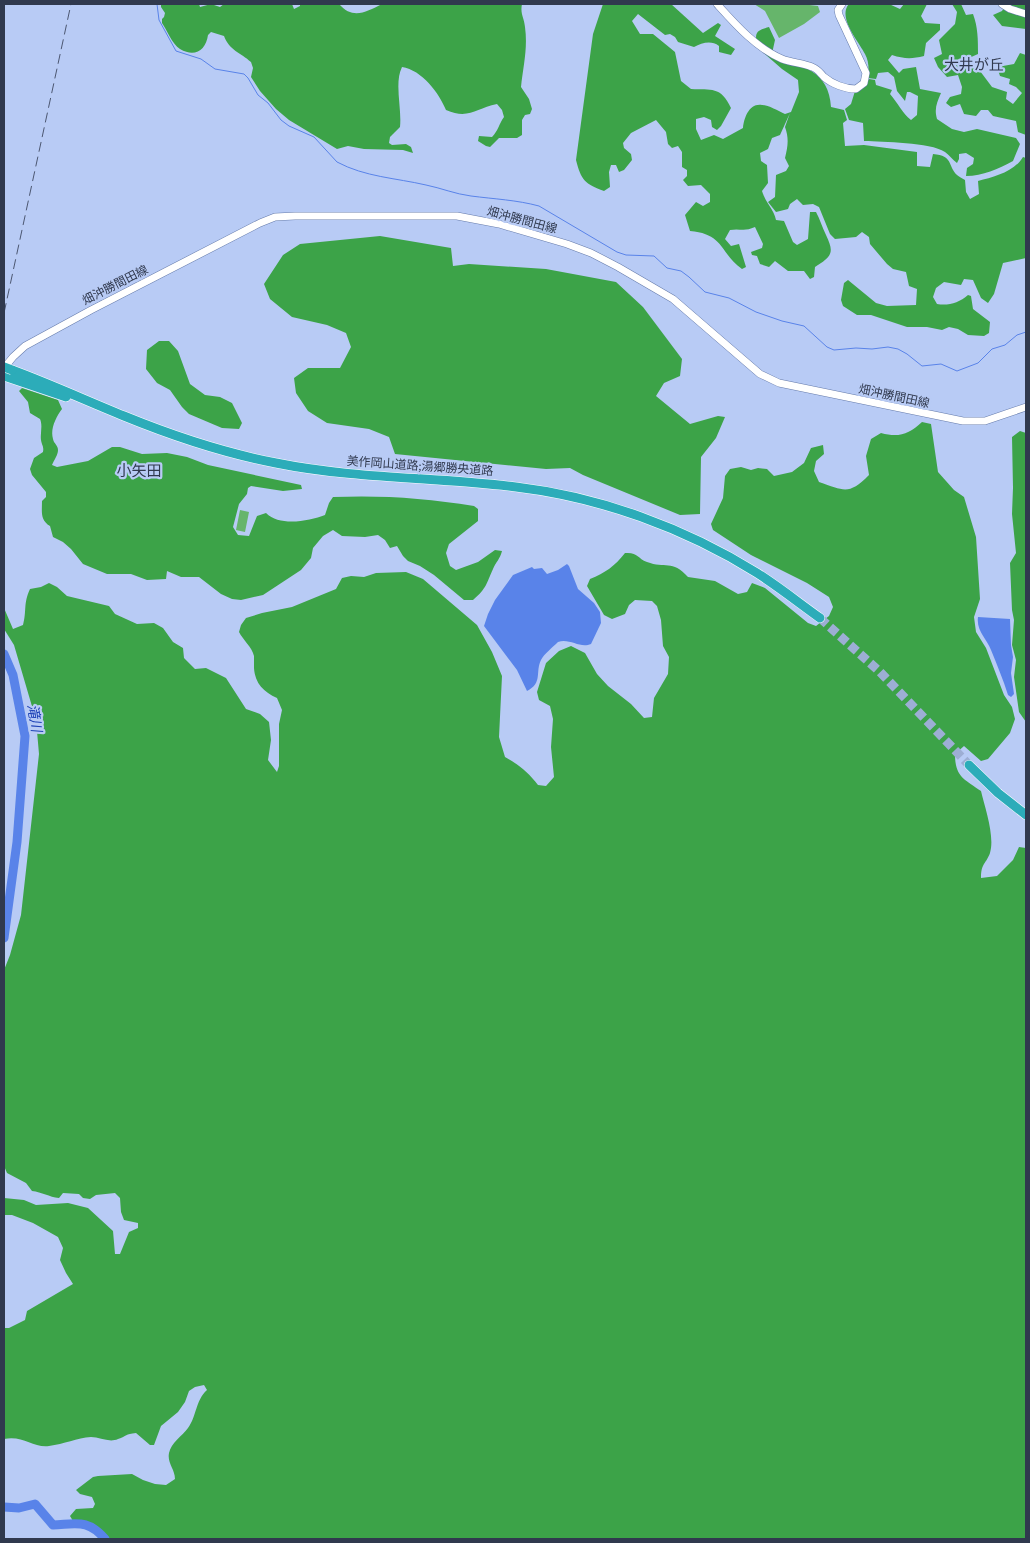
<svg xmlns="http://www.w3.org/2000/svg" width="1030" height="1543" viewBox="0 0 1030 1543" font-family="'Source Sans 3','Noto Sans JP',sans-serif">
  <style>
    .green { fill: #66b56b }
    .forest { fill: #3ca348 }
    .water { fill: #5983e9 }
    .lines { fill: none; stroke-linecap: round; stroke-linejoin: round }
    .stream { stroke: #5983e9; stroke-width: 1 }
    .river { stroke: #5983e9; stroke-width: 9 }
    .highway-tunnel { stroke: #9daed4; stroke-width: 9; stroke-dasharray: 9 4.5; stroke-linecap: butt }
    .secondary-casing { stroke: #657bab; stroke-width: 8 }
    .highway-casing { stroke: #fff; stroke-width: 10 }
    .secondary { stroke: #fff; stroke-width: 7 }
    .highway { stroke: #2cacb9; stroke-width: 9 }
    .rail { stroke: #4c5771; stroke-width: 1; stroke-dasharray: 10 5; stroke-linecap: butt }
    .highway-bridge-casing { stroke: #fff; stroke-width: 10; stroke-linecap: butt }
    .highway-bridge { stroke: #2cacb9; stroke-width: 9 }
    .labels { text-anchor: middle; stroke-width: 4.5; stroke-linejoin: round; paint-order: stroke }
    .street-label { font-size: 12px; fill: #30394e; stroke: #b8cbf5 }
    .water-label { font-size: 14px; font-style: italic; fill: #1c40b6; stroke: #b8cbf5 }
    .quarter-label { font-size: 15px; fill: #30394e; stroke: #b8cbf5 }
  </style>
  <rect width="100%" height="100%" fill="#b8cbf5"/>
  <!-- green -->
  <path class="green" d="M754 4H801L818 6 820 12 804 24 779 38 765 11Z
    M240 510 249 512 245 532 236 530Z"/>
  <!-- forest -->
  <path class="forest" d="M161 4H199L200 7 211 4 220 7 224 4H292L294 9 300 6V4H339C353 20 366 12 382 4H522C520 14 524 17 525 27 528 48 523 67 521 87L529 99 532 109 530 114 525 115 522 120V135L517 138H499L490 147 486 146 478 141 479 136 492 137C498 131 499 124 504 117L502 110 497 104C476 108 469 120 446 110 439 93 422 70 402 67 394 83 402 108 400 127L390 137 389 143 392 145 406 144 411 147 413 153 403 150 364 149 348 146 337 149 289 120 276 109 260 91 251 77 253 68 251 62C241 53 229 50 224 36L211 32 208 35C206 50 195 58 180 49 172 44 167 30 162 23V19L164 17 165 13 161 7Z
    M603 4H671L703 33 718 23 721 25 715 36 735 49 731 55 719 52V46C711 40 702 43 694 47L678 42 675 37 670 34 665 35 638 14 632 21 640 34H653L675 52 681 81 691 89C711 90 721 86 731 108L721 126 717 130 712 127 711 120 704 117 696 119V129L701 140 714 135 723 139 743 128C744 118 749 103 762 105 769 105 778 111 785 114L791 112 799 92 798 80 782 69 757 47C755 33 755 31 769 27L775 40 773 49V56C803 66 829 71 831 107L844 110 847 120 843 123 845 146 864 145 917 152V166L930 167 933 154C954 156 947 165 957 175 959 177 962 178 965 180L966 192 970 199 979 194 978 181C994 177 1014 172 1023 157L1026 158V258L1003 263 994 294 988 303 981 298 973 280 964 279 961 285 944 282 936 288 933 297 937 304C948 306 959 303 968 295L971 296 973 309 990 322 989 333 984 336 968 335 958 329 949 327 942 330 927 327H907L871 315H857L843 306 841 300 844 283 848 280 876 303 887 306 916 305 917 289 909 286 906 272 893 269 887 264 870 244 869 237 862 232 856 237 835 239 830 234 819 207 813 204 803 205 797 199 790 204 788 209 776 212 768 202 775 197 776 175 786 171 789 166 785 158C788 146 789 138 785 127L790 113 780 135 772 138 768 149 760 153 761 161 767 165 768 183 762 191C766 204 774 209 776 220L784 221 793 242 797 245 808 239 810 212H816C820 219 822 227 826 235 834 252 833 256 815 267L814 277 810 279 804 271H788L775 261 769 267 760 264 757 256 752 255 751 252 762 248 763 244 755 227C744 232 740 228 730 230L725 239 731 246 739 244 746 267 742 269C720 254 725 234 690 231L685 215 696 202 703 206 710 202V194L701 185 688 186 683 180 687 176V170L682 167V152L678 146 672 148 668 144 666 132 656 120 631 133 623 143 624 148 631 154 632 160 624 170 619 172 616 165H611L609 172 610 187 604 191C585 184 581 180 576 160L593 34Z
    M849 4H889L900 9 904 4H927L921 16 925 23 940 24V30L926 43 924 56C912 59 904 59 892 55L888 60 899 73 903 69 916 67 920 89 941 93C937 102 934 109 937 119L952 129 964 132 977 129 1016 138 1020 144 1013 161C998 169 983 176 966 176L967 168 973 164 974 158 966 153 959 154V159L957 163C953 160 949 155 945 152 930 142 883 142 864 141L863 123 849 120 845 109 851 104 855 91 863 88 869 79 875 80 876 85 892 90 890 94C898 103 902 113 911 120L917 115 918 96 910 92H907L905 101 897 91 894 77 888 72 878 73 876 79 868 78C869 70 869 61 865 54 859 42 837 17 849 4Z
    M952 4H961L966 15 973 14C978 27 978 40 978 54L969 58 972 68 977 67 992 87 1007 92 1006 99 1013 104 1022 93 1016 87 1009 84 1010 79 1000 76 998 70 1003 66 1014 64 1020 53 1026 55V135L1018 132 1016 121 993 116 988 110H981L976 116 964 114 960 104 951 107 946 103 950 97 961 94 962 87 958 75 947 77 938 67 934 58 942 54 939 40 955 24 957 12Z
    M1006 4H1026V29L1002 26 993 15 1002 11Z
    M380 236 451 248 453 266 469 264 546 269 616 282 643 307 682 359 680 376 664 383 656 396 690 424 718 416 725 417 716 438 701 457 700 514 680 515 583 475 570 468 546 469 395 454 389 437 369 429 327 423 308 411 296 393 294 378 308 368H340L351 347 346 333 327 325 292 317 270 299 264 284 283 255 300 244Z
    M159 341H169L178 351 190 384 205 395 220 397 232 403 242 423 239 429 222 428 189 414 182 407 170 390 157 383 146 369 147 350Z
    M22 388 58 400 62 409C56 417 50 429 53 439 54 444 58 445 58 450 58 455 54 460 52 465L57 467 88 461 112 447H120L142 454 167 453 187 457 208 465 301 485 302 489 283 491 251 486 248 488 247 494 239 504 233 527 238 535 249 536 257 516 266 513C280 527 309 521 325 515L329 503 333 497C381 495 426 498 474 506L478 509V521L449 544 446 553 450 566 456 570 478 562 495 550 502 551C500 559 496 562 493 569 486 584 487 588 473 600H464L434 575 420 566 408 561 403 556 397 546 390 548 385 540 378 535 365 537 342 536 333 530 323 536 313 548 311 558 301 570 263 595 241 600 232 599 221 594 199 577H181L167 571 166 579 147 580 131 574H107L83 564 71 549 63 542 53 537 50 526C40 520 42 512 42 501L46 497V492L32 475 30 469 34 458 43 452C44 446 42 446 41 440 40 433 43 426 40 419L30 413 28 402 19 391Z
    M922 422 931 424 938 472 954 490 964 497 976 537 980 599 974 617 976 632 986 648 1004 695 1012 707 1015 719 1010 733 988 759 981 761 964 746 955 754C955 777 964 779 981 791 985 808 995 836 990 853 986 864 981 863 981 878L997 876 1013 860 1019 847 1026 848V1539H107C101 1525 87 1522 73 1521L70 1516 76 1509 93 1508 95 1504 92 1497 80 1494 76 1490 93 1477 98 1476 132 1474 143 1480 155 1484 166 1485 175 1479C175 1469 167 1463 169 1453 171 1443 182 1436 188 1428 197 1416 195 1401 207 1390L204 1385 195 1387 189 1391 185 1402 178 1412 161 1426 154 1445H150L136 1433C125 1434 127 1436 118 1439 109 1443 100 1437 91 1437 77 1438 64 1444 49 1446 33 1448 23 1435 4 1439V1328H9L25 1320 27 1311 73 1284 66 1273 60 1260 63 1248 58 1237 33 1223 12 1215H4V1198L24 1200 36 1205 68 1203 88 1208 113 1231 115 1254H120L129 1232 138 1228V1223L124 1220 121 1212 120 1198 115 1193 96 1195 90 1199 83 1198 79 1194 63 1193 59 1198C49 1197 42 1192 32 1191L26 1183 7 1173 4 1166V970L10 955 21 915 39 754 36 720 14 645 4 629V608L13 629 23 625C27 611 23 604 30 589L41 587 49 583 57 587 67 596 109 606 115 614 137 624 154 623 163 628 173 642 183 648 184 658 195 669 206 668 226 678 246 709 260 714 269 722 271 740 268 760 277 772 279 766V724L282 710 277 698C264 692 255 684 254 668 254 664 254 660 254 656 252 647 243 640 239 632L241 625 246 618 262 613 292 607 336 589 342 578 351 576 364 577 376 573 406 572 423 579 477 625 492 652 502 676 499 737 505 757C519 765 528 772 538 785L546 786 554 777 551 747 553 719 550 706 539 700 537 692 546 663 559 651 571 646 585 653 597 674 608 686 631 704 644 718 652 717 654 698 668 674 669 657 663 646 661 620 657 606 652 601 635 600 629 605 625 614 612 619 604 615 587 586 590 579C605 573 615 566 625 553 638 552 637 558 647 562 665 569 672 559 688 577L715 581 738 594 747 592 752 583 765 588 808 623 816 626 829 616 833 607 829 597 807 583 751 555 713 530 711 524 723 498 725 476 730 469 741 467 751 470 758 468 767 469 774 476 792 472 804 463 811 448 823 445 824 454 816 461 814 471 819 482C845 491 849 495 869 475L866 456 871 439 881 433C899 438 909 434 922 422Z
    M1020 431 1026 433V722L1019 712 1014 677 1016 660 1012 645 1014 620 1012 610 1010 563 1016 553 1012 514 1013 488 1012 437Z"/>
  <!-- water -->
  <path class="water" d="M567 564 569 566 578 589 594 603 600 612 601 623 591 644C580 649 570 638 558 642 553 647 544 654 541 660 535 672 543 683 527 691L517 670 484 626 488 614 495 600 513 575 532 567 534 569 542 568 547 574 558 570Z
    M978 617 1010 619 1011 645 1013 657 1011 673 1014 694 1011 697 1008 695C1003 679 997 665 991 650 987 639 976 631 978 617Z"/>
  <g class="lines">
    <!-- stream -->
    <path class="stream" d="M157 4 159 20 176 51 201 59 215 69 244 74 248 78 258 95 268 103 281 120 289 126 314 137 337 162C365 177 396 178 426 185 441 188 455 194 471 196 494 199 517 200 539 206L617 252 626 255 654 256 667 268 681 271 689 277 705 292 729 298 756 312 782 321 804 326 827 347 834 350 856 348 872 349 888 347 898 349 907 354 922 366 941 364 957 371 978 363 992 349 1005 345 1017 335 1026 332"/>
    <!-- river -->
    <path class="river" d="M4 654 13 675 25 736 17 842 4 938
      M4 1507 19 1508 35 1504 53 1525C77 1524 88 1519 105 1539"/>
    <!-- highway-tunnel -->
    <path class="highway-tunnel" d="M820 618 880 672 969 765"/>
    <defs>
      <path id="secondary" d="M717 4C735 24 756 48 782 59 792 63 803 63 812 67 818 69 820 73 824 77 832 84 845 89 856 89L864 83 866 73 839 15 838 10 842 4
        M1002 4 1010 9 1026 14
        M4 368 13 357 25 346 91 310 260 223 275 217 295 216H457L499 224 567 244 591 253 618 267 673 299 760 374 779 383 963 421H985L1026 407"/>
      <path id="highway" d="M12 370C50 384 87 401 124 416 173 436 224 453 276 463 355 479 436 477 516 487 600 497 685 528 757 573 779 587 799 603 820 618
        M4 376 66 397
        M969 765 998 793 1026 815"/>
    </defs>
    <!-- secondary casing -->
    <use href="#secondary" class="secondary-casing"/>
    <!-- highway casing -->
    <use href="#highway" class="highway-casing"/>
    <!-- secondary -->
    <use href="#secondary" class="secondary"/>
    <!-- highway -->
    <use href="#highway" class="highway"/>
    <!-- rail -->
    <path class="rail" d="M4 313 71 4"/>
    <defs>
      <path id="highway-bridge" d="M4 367 12 370"/>
    </defs>
    <!-- highway-bridge casing -->
    <use href="#highway-bridge" class="highway-bridge-casing"/>
    <!-- highway-bridge -->
    <use href="#highway-bridge" class="highway-bridge"/>
  </g>
  <g class="labels">
    <!-- street labels -->
    <g class="street-label">
      <text transform="translate(522 220) rotate(15)" y="4">畑沖勝間田線</text>
      <text transform="translate(115 285) rotate(-27)" y="4">畑沖勝間田線</text>
      <text transform="translate(894 396) rotate(12)" y="4">畑沖勝間田線</text>
      <text transform="translate(420 466) rotate(4)" y="4">美作岡山道路;湯郷勝央道路</text>
    </g>
    <!-- water labels -->
    <g class="water-label">
      <text transform="translate(35 718) rotate(81)" y="5">滝川</text>
    </g>
    <!-- quarter labels -->
    <g class="quarter-label">
      <text x="974" y="70">大井が丘</text>
      <text x="139" y="476">小矢田</text>
    </g>
  </g>
  <!-- border -->
  <rect width="1030" height="1543" fill="none" stroke="#30394e" stroke-width="10"/>
</svg>
